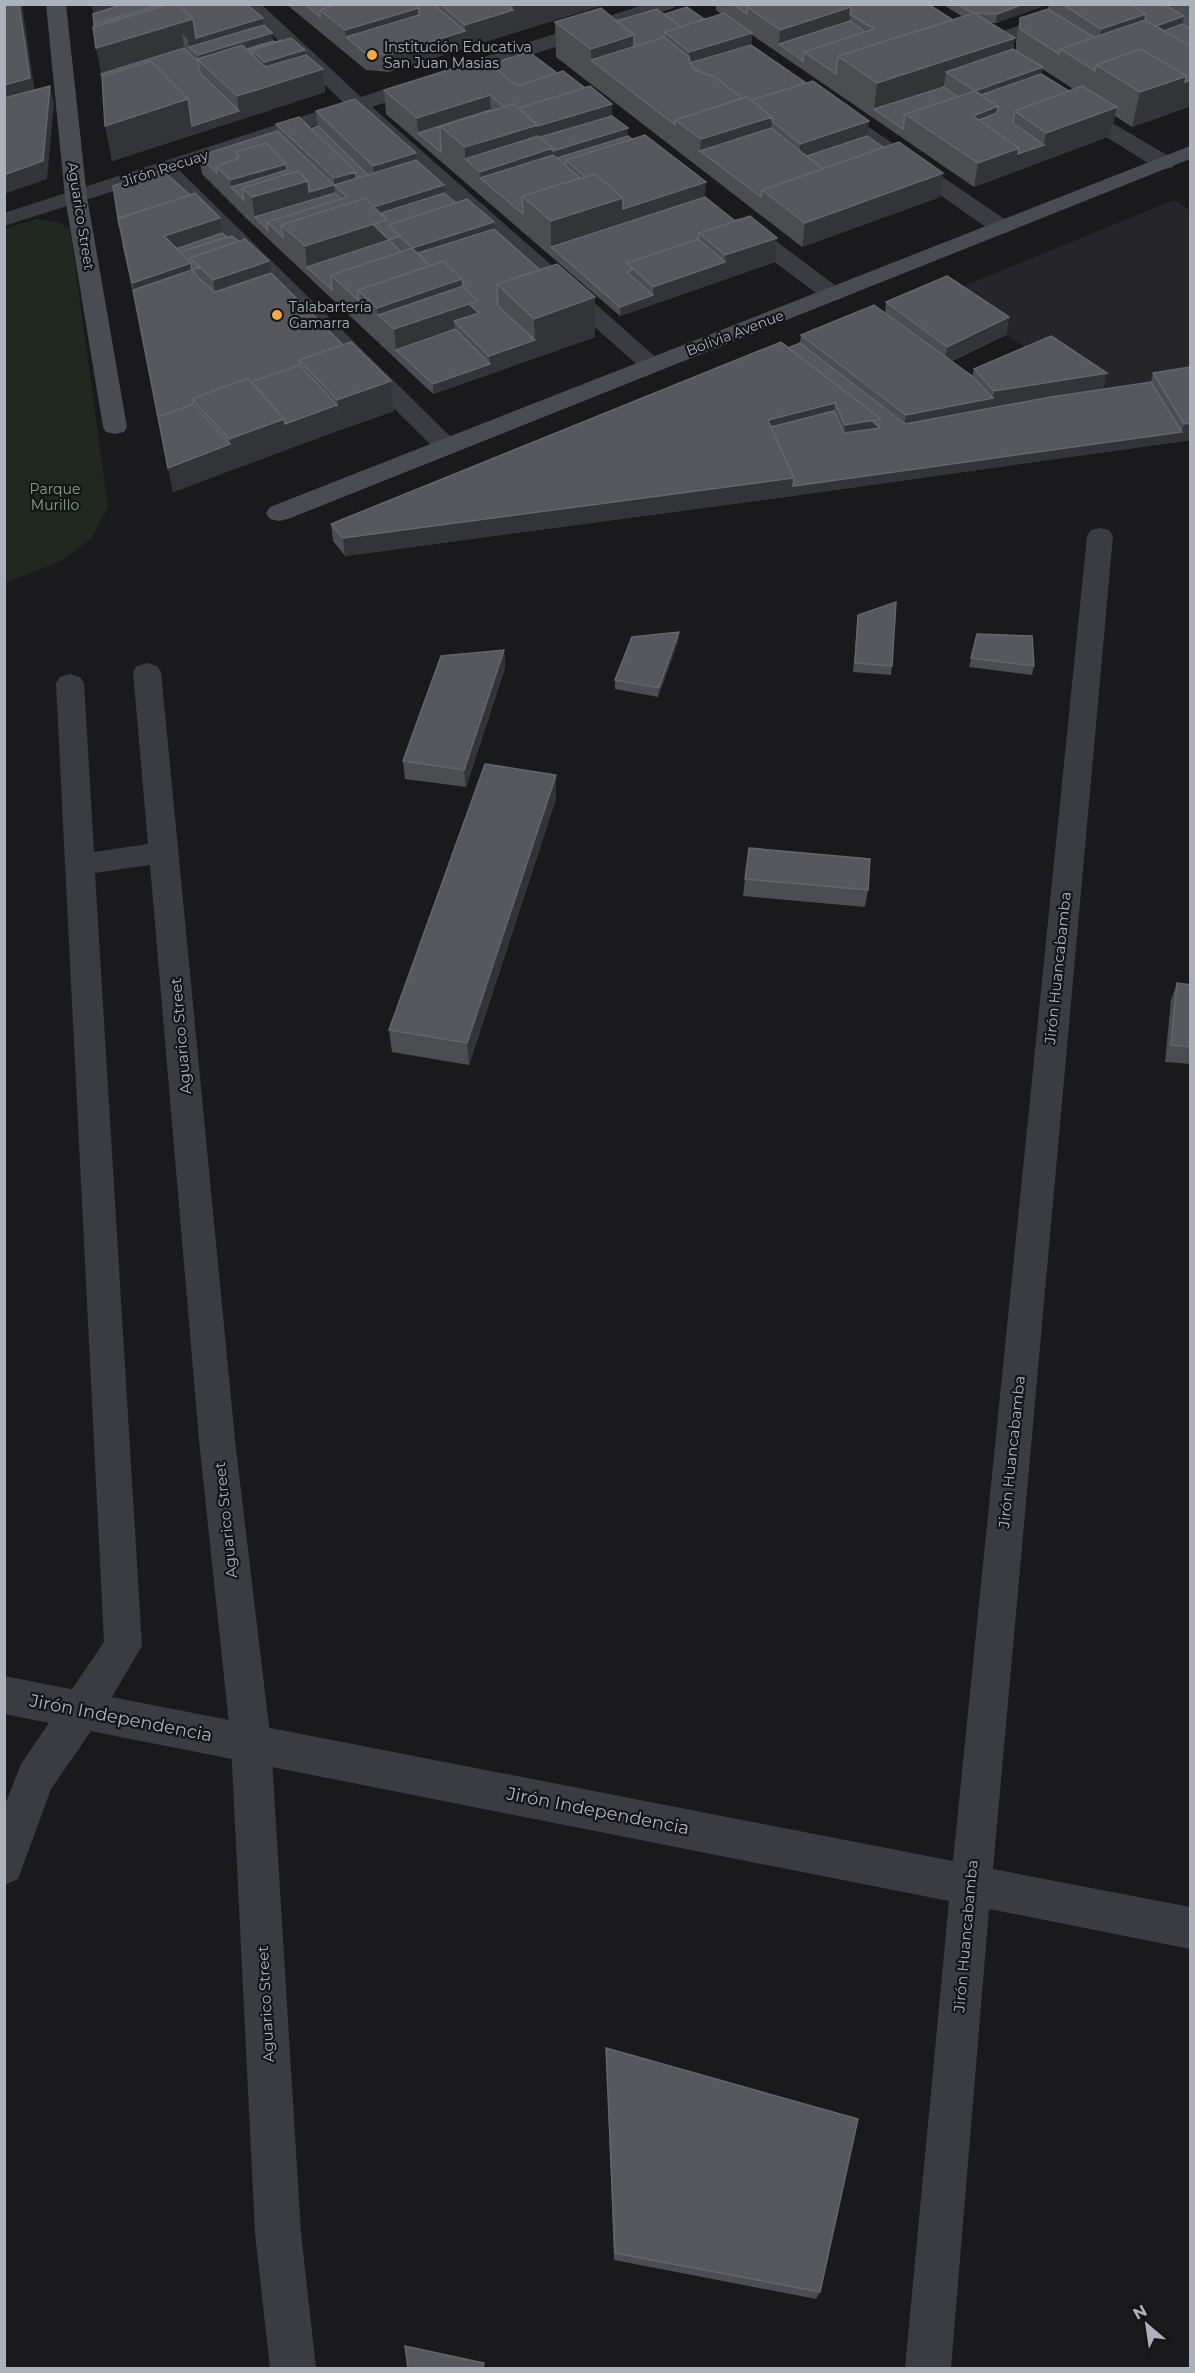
<svg xmlns="http://www.w3.org/2000/svg" width="1195" height="2373" viewBox="0 0 1195 2373" font-family="Montserrat,sans-serif">
  <style>
    .built { fill: #26262a }
    .green { fill: #202820 }
    .lines { fill: none; stroke-linecap: round; stroke-linejoin: round }
    .service { fill: #3b3c42; fill-rule: evenodd }
    .minor { fill: #3b3c42; fill-rule: evenodd }
    .tertiary { fill: #3b3c42; fill-rule: evenodd }
    .secondary { fill: #494c52; fill-rule: evenodd }
    .wall { fill: #4b4d51; fill-rule: evenodd }
    .shaded-wall { fill: #333437 }
    .building { fill: #56585d; stroke: #63666c; stroke-width: 1.5 }
    .poi-dot { fill: #f6aa38; stroke: #151518; stroke-width: 2 }
    .labels { text-anchor: middle; stroke-width: 4.5; stroke-linejoin: round; paint-order: stroke }
    .far-poi-label { font-size: 14px; fill: #acb2bc; stroke: #151518; text-anchor: start }
    .far-street-label { font-size: 14px; fill: #acb2bc; stroke: #151518 }
    .far-park-label { font-size: 14px; fill: #83a783; stroke: #151518 }
    .street-label { font-size: 15px; fill: #acb2bc; stroke: #151518 }
    .near-street-label { font-size: 18px; fill: #acb2bc; stroke: #151518 }
  </style>
  <rect width="100%" height="100%" fill="#1a1a1c"/>
  <!-- built -->
  <path class="built" d="M1174 200 1190 210V384L1102 398 944 294Z"/>
  <!-- green -->
  <path class="green" d="M36 219 58 222 70 229 108 507 91 539 59 562 5 583V229Z"/>
  <g class="lines">
    <!-- service -->
    <path class="service" d="M1078 4H1101L1099 7 983 48 978 50 970 45 973 42Z"/>
    <!-- minor -->
    <path class="minor" d="M240 4H261L361 97 646 4H676L674 8 372 107 659 360 663 365 659 370 651 372 643 370 354 113 179 170 456 442 459 447 456 452 447 454 438 452 161 176 4 226V213L344 103Z
      M1073 102 1080 104 1172 158 1175 163 1172 168 1164 169 1156 168 1066 112 1063 108 1066 104Z
      M832 105 839 107 1009 222 1012 227 1009 232 1001 234 993 232 825 115 822 111 825 107Z
      M740 218 748 220 840 289 843 294 840 299 832 301 824 299 732 230 729 225 732 220Z
      M1100 528 1109 530 1113 536 993 1869 1190 1907V1949L989 1909 951 2368H905L949 1901 4 1714V1676L953 1861 1087 536 1091 530Z"/>
    <!-- tertiary -->
    <path class="tertiary" d="M147 663 157 666 161 672 235 1440 271 1743 301 2233 316 2368H270L255 2233 231 1743 199 1440 150 865 95 873 142 1646 96 1724 51 1789 18 1879 4 1885V1807L21 1764 104 1642 56 683 60 677 70 674 80 677 84 683 94 852 148 844 133 672 137 666Z"/>
    <!-- secondary -->
    <path class="secondary" d="M46 4H66L87 197 127 427 124 432 115 434 106 432 103 427 65 197Z
      M1190 146V159L288 519 279 521 270 519 266 513 270 507Z"/>
  </g>
  <!-- wall -->
  <path class="wall" d="M92 4H246L263 18 264 25 273 41 275 42 305 50 306 55 323 69 325 92 112 161 102 76Z
    M286 4H606L389 72 366 70Z
    M716 4H928L953 20 963 17 942 4H1049L996 23H989L1015 38 1013 49 1016 51V41L1020 18 1048 9 1049 4H1191V106L1132 127 1115 116 1110 136 974 187 752 35 751 45 867 136 940 197 802 247 556 57 555 22 616 21 665 14 704 19 721 14 716 10ZM1042 69 1055 77 1073 89 1069 91 1042 74Z
    M490 64 557 73 612 104V116L628 136 705 197 775 262 620 316 386 114 384 90Z
    M316 111 416 153V160L444 193 456 203 494 222V229L595 337 433 394 246 218 202 174 199 156 277 131 276 124 311 129 318 126Z
    M190 195 220 218 222 233 227 237 271 273 343 345 391 381 394 411 289 448 173 492 135 302 122 243Z
    M886 302 1009 317 1006 335 952 361 972 376 974 369 1104 389 1151 382 1153 373 1191 367V440L792 496 345 556 333 541 331 524 800 343 801 335 885 313Z
    M858 615 892 666 891 675 853 672Z
    M679 632 678 642 658 697 615 689V680Z
    M977 634 1034 666 1032 675 969 667Z
    M504 650 505 668 466 787 405 779 403 761Z
    M556 799 469 1065 392 1052 389 1030Z
    M745 879 868 890 865 907 743 896Z
    M1177 983 1191 985V1064L1165 1062 1171 1000Z
    M606 2048 820 2292 816 2299 614 2260Z"/>
  <!-- shaded-wall -->
  <path class="shaded-wall" d="M19 4H22L37 107 4 116V85Z
    M96 4H155L95 23 92 6Z
    M606 4 600 6 514 33 513 5Z
    M1024 4H1026L1024 13 996 23 997 14Z
    M1026 4H1049L1024 13Z
    M851 7 849 30 779 44 778 53 780 30Z
    M419 8 420 32 346 37 347 54 345 30Z
    M513 10 514 33 389 72 388 55 465 31V25Z
    M1146 14 1139 48 1099 40 1101 29Z
    M1184 16 1180 33 1143 31Z
    M263 18 265 35 272 33 275 50H252L199 60 198 55 189 47 188 40 182 33 186 57 103 83 96 48 193 19Z
    M752 33 750 62 689 64V52Z
    M634 35V53L591 60V49Z
    M1015 38 1009 73 946 72 942 95 874 109 877 83Z
    M305 50 308 73 323 69 325 92 240 120 237 96 268 86 265 62Z
    M1043 67 1038 91 990 108 975 91Z
    M1187 76 1191 80V106L1132 127 1140 92Z
    M50 86 54 103 47 179 4 194V175Z
    M490 95 491 119 440 126 418 133 417 118Z
    M188 99 239 111 240 120 112 161 105 126Z
    M612 104V132L628 128V145L566 160 480 179V172L465 159V147L463 146Z
    M753 106 772 117 770 146 700 151 701 139Z
    M998 106 995 130 973 116Z
    M1117 107 1110 136 1041 162 1046 133Z
    M869 121 866 145 799 159 800 144Z
    M1044 145 1041 162 974 187 978 163 1019 148Z
    M416 153 418 177 375 190 373 166Z
    M286 164 308 181 311 210 255 217 256 226 252 197 242 188 246 218 244 200 231 187 230 180Z
    M356 172 375 190 347 197 334 185V178Z
    M943 173 940 197 802 247 805 223Z
    M706 182 704 206 551 247V257V221L623 198Z
    M334 185 336 202 311 210 309 192Z
    M444 185 445 202 387 221 390 249 307 267 305 246 291 234Z
    M220 218 224 242 176 258 164 236Z
    M494 222 495 247 426 268 412 248Z
    M777 238 775 262 724 280 725 255Z
    M190 258 195 288 137 307 132 283Z
    M269 261 273 290 218 310 213 280Z
    M725 262 724 280 620 316V307L653 295V287Z
    M462 279 478 301 480 331 454 321 456 339 396 350 394 329 378 315 377 308Z
    M595 297V337L433 394V384L490 364 489 356 535 340 534 319Z
    M1009 317 1006 335 944 364 947 347Z
    M1107 373 1102 398 903 433 906 415 993 398 994 391Z
    M391 381 394 411 340 430 337 400Z
    M835 403 833 421 767 428 768 420Z
    M337 405 340 430 173 492 168 468 230 444 229 439 284 419Z
    M881 419 879 437 843 443 845 425Z
    M1191 423V440L792 496 345 556 343 538 794 478 1182 432 1184 424Z
    M679 632 678 642 658 697 659 688Z
    M504 650 505 668 466 787 464 770Z
    M556 775V799L469 1065 467 1043Z"/>
  <!-- building -->
  <path class="building" d="M4 4H19L30 78 4 85Z
    M124 4H162L94 24 93 14Z
    M162 4 163 6 94 27V24Z
    M168 4H178L193 19 96 48 93 27Z
    M178 4H246L263 18 196 38 193 19Z
    M305 4H337L320 10V17Z
    M337 4H414L419 8 345 30 320 10Z
    M414 4H433L465 31 388 55 365 53 346 37 419 15V8Z
    M441 4H507L513 10 465 25Z
    M733 4H755L747 7V14Z
    M755 4H848L851 7 780 30 747 7Z
    M848 4H928L953 20 838 56 836 74 804 52 874 29 850 14 851 7Z
    M964 4H1024L997 14 973 13 960 6Z
    M1062 4H1131L1146 14 1101 29Z
    M1131 4H1163L1184 16 1156 26 1145 20 1146 14Z
    M687 7 704 19 681 27 665 14Z
    M601 8 634 35 591 49 555 22Z
    M657 9 681 27 665 32 664 37 634 47V35L616 21Z
    M1048 9 1094 37 1060 49 1059 54 1020 29V18Z
    M724 13 752 33 689 52 665 32Z
    M974 13 1015 38 877 83 838 56Z
    M1145 20 1191 46V80L1185 82 1187 76 1141 49 1096 65 1095 71 1060 49Z
    M850 21 865 32 804 52 803 61 779 44Z
    M1182 24 1189 28 1191 27V46L1164 31Z
    M264 25 272 33 198 55 189 47Z
    M664 37 689 57 692 69 715 77 742 98 675 120V125L591 60Z
    M291 38 305 50 265 62 252 50Z
    M282 40 252 50 253 55 248 50Z
    M273 41 275 42 248 50 247 49Z
    M242 45 265 67 306 55 323 69 237 96 197 59Z
    M751 45 806 83 752 100 747 97 742 98 715 77 700 72 691 65 690 63Z
    M184 48 198 62 200 73 239 111 192 126 188 99 151 61 102 76 101 74Z
    M1013 49 1043 67 975 91 946 72Z
    M1141 49 1187 76 1140 92 1096 65Z
    M529 52 557 73 517 86 490 64Z
    M484 59 517 86 563 71 585 88 519 108 514 104 504 107 490 95 417 118 384 90Z
    M151 61 188 99 105 126 102 76Z
    M1041 74 1069 91 1015 111 1013 123 1044 145 1018 154 1019 148 979 120 997 113 998 106 981 95Z
    M813 81 869 121 800 144 772 121V117L752 100Z
    M50 86 43 161 4 175V98Z
    M590 86 612 104 538 126 519 108Z
    M1082 86 1117 107 1046 133 1015 111Z
    M944 87 958 97 905 114 903 129 874 109Z
    M975 91 998 106 973 116 1019 148 978 163 905 114Z
    M747 97 772 117 701 139 675 120Z
    M355 99 416 153 373 166 316 111Z
    M514 104 538 125 465 147 440 126Z
    M490 110H491L440 126 441 152 418 133Z
    M612 116 628 128 553 151V148L540 137Z
    M299 117 356 172 334 178 276 124Z
    M318 126 368 175 356 178V172L311 129Z
    M771 128 823 169 762 190 761 197 700 151Z
    M277 131 334 185 309 192 308 181 298 171 242 188 244 200 231 187 287 170 286 164 266 143 236 152 238 159 216 166 217 173 199 156Z
    M645 135 706 182 623 209V198L595 174 585 177 566 160Z
    M538 136 553 148 480 172 465 159Z
    M628 136 632 139 566 160V166L557 158Z
    M867 136 883 147 823 169 807 156Z
    M899 142 943 173 805 223 762 190Z
    M266 143 286 164 230 180 216 166 240 158 236 152Z
    M553 155 580 178 522 196 523 214 480 178Z
    M416 160 444 185 374 207 365 198 281 225 283 237 267 222 347 197 334 185Z
    M162 170 190 195 118 218 113 186Z
    M298 171 308 181 252 197 242 188Z
    M595 174 623 198 551 221 522 196Z
    M195 193 220 218 164 236 191 263 132 283 118 219Z
    M335 193 341 199 267 222 268 230 255 217Z
    M444 193 456 203 388 225 400 236 389 240 401 252 331 275 332 290 307 267 389 240 373 224 387 220 381 213Z
    M705 197 735 221 699 233 698 239 627 263 633 269 627 272 653 295 620 307 551 247Z
    M365 198 387 220 305 246 281 225Z
    M467 199 494 222 412 248 430 266 358 290 359 301 331 275 412 248 388 225Z
    M750 216 777 238 725 255 699 233Z
    M494 229 540 270 497 284 498 306 535 340 489 356 454 321 479 313 469 304 478 301 463 286 462 279 443 261 430 266 418 253Z
    M222 233 227 237 180 252 176 249Z
    M232 236 238 241 190 258 200 267 192 270 200 279 215 292 271 273 343 345 299 360 300 365 251 382 248 378 192 399 193 404 158 417 133 290 192 270 191 263 180 252Z
    M245 239 269 261 213 280 190 258Z
    M698 239 725 262 653 287 627 263Z
    M443 261 462 279 377 308 358 290Z
    M557 264 595 297 534 319 497 284Z
    M947 276 1009 317 947 347 886 302Z
    M463 286 478 301 394 329 378 315Z
    M874 305 972 376 993 398 906 415 801 335Z
    M455 329 490 364 433 384 396 350Z
    M1051 336 1107 373 994 391 974 369Z
    M351 342 391 381 337 400 299 360Z
    M781 342 881 419 845 425 835 403 768 420 794 478 343 538 331 524Z
    M800 343 905 424 1051 397 1151 382 1182 432 793 486 794 478 771 427 834 411 844 433 880 428 872 421 881 419 788 348Z
    M300 365 337 405 285 424 284 419 251 382Z
    M1191 367V423L1184 424 1153 373Z
    M248 378 284 419 229 439 192 399Z
    M193 404 230 444 168 468 158 417Z
    M896 602 892 666 855 663 858 615Z
    M679 632 659 688 615 680 632 637Z
    M977 634 1032 636 1034 666 971 658Z
    M504 650 464 770 403 761 441 656Z
    M485 764 556 775 467 1043 389 1030Z
    M749 848 870 859 868 890 745 879Z
    M1177 983 1191 985V1047L1171 1045Z
    M606 2048 858 2119 820 2292 615 2253Z
    M405 2346 484 2363 483 2368H408Z"/>
  <!-- markers -->
  <g class="poi-dot">
    <circle cx="372" cy="55" r="6"/>
    <circle cx="277" cy="315" r="6"/>
  </g>
  <g class="labels">
    <!-- far-poi labels -->
    <g class="far-poi-label">
      <text x="384" y="52">Institución Educativa<tspan x="384" dy="16">San Juan Masias</tspan></text>
      <text x="289" y="312">Talabartería<tspan x="289" dy="16">Gamarra</tspan></text>
    </g>
    <!-- far-street labels -->
    <g class="far-street-label">
      <text transform="translate(165 168) rotate(-18)" y="5">Jirón Recuay</text>
      <text transform="translate(81 216) rotate(81)" y="5">Aguarico Street</text>
      <text transform="translate(735 333) rotate(-21)" y="5">Bolivia Avenue</text>
    </g>
    <!-- far-park labels -->
    <g class="far-park-label">
      <text x="55" y="494">Parque<tspan x="55" dy="16">Murillo</tspan></text>
    </g>
    <!-- street labels -->
    <g class="street-label">
      <text transform="translate(1058 968) rotate(-84)" y="5">Jirón Huancabamba</text>
      <text transform="translate(181 1036) rotate(-95)" y="5">Aguarico Street</text>
      <text transform="translate(1012 1452) rotate(-84)" y="5">Jirón Huancabamba</text>
      <text transform="translate(226 1520) rotate(-96)" y="5">Aguarico Street</text>
      <text transform="translate(966 1936) rotate(-85)" y="5">Jirón Huancabamba</text>
      <text transform="translate(266 2004) rotate(-93)" y="5">Aguarico Street</text>
    </g>
    <!-- near-street labels -->
    <g class="near-street-label">
      <text transform="translate(121 1718) rotate(11)" y="6">Jirón Independencia</text>
      <text transform="translate(598 1811) rotate(11)" y="6">Jirón Independencia</text>
    </g>
  </g>
  <!-- border -->
  <rect width="1195" height="2373" fill="none" stroke="#acb2bc" stroke-width="12"/>
  <!-- north arrow -->
  <g transform="translate(1147 2325) rotate(331)" stroke="#151518" stroke-width="4.5" paint-order="stroke">
  <path d="M0-4.5L10 22L0 15L-10 22Z" fill="#acb2bc"/>
  <text y="-9" font-size="16" font-weight="bold" text-anchor="middle" fill="#acb2bc">N</text>
  </g>
</svg>
